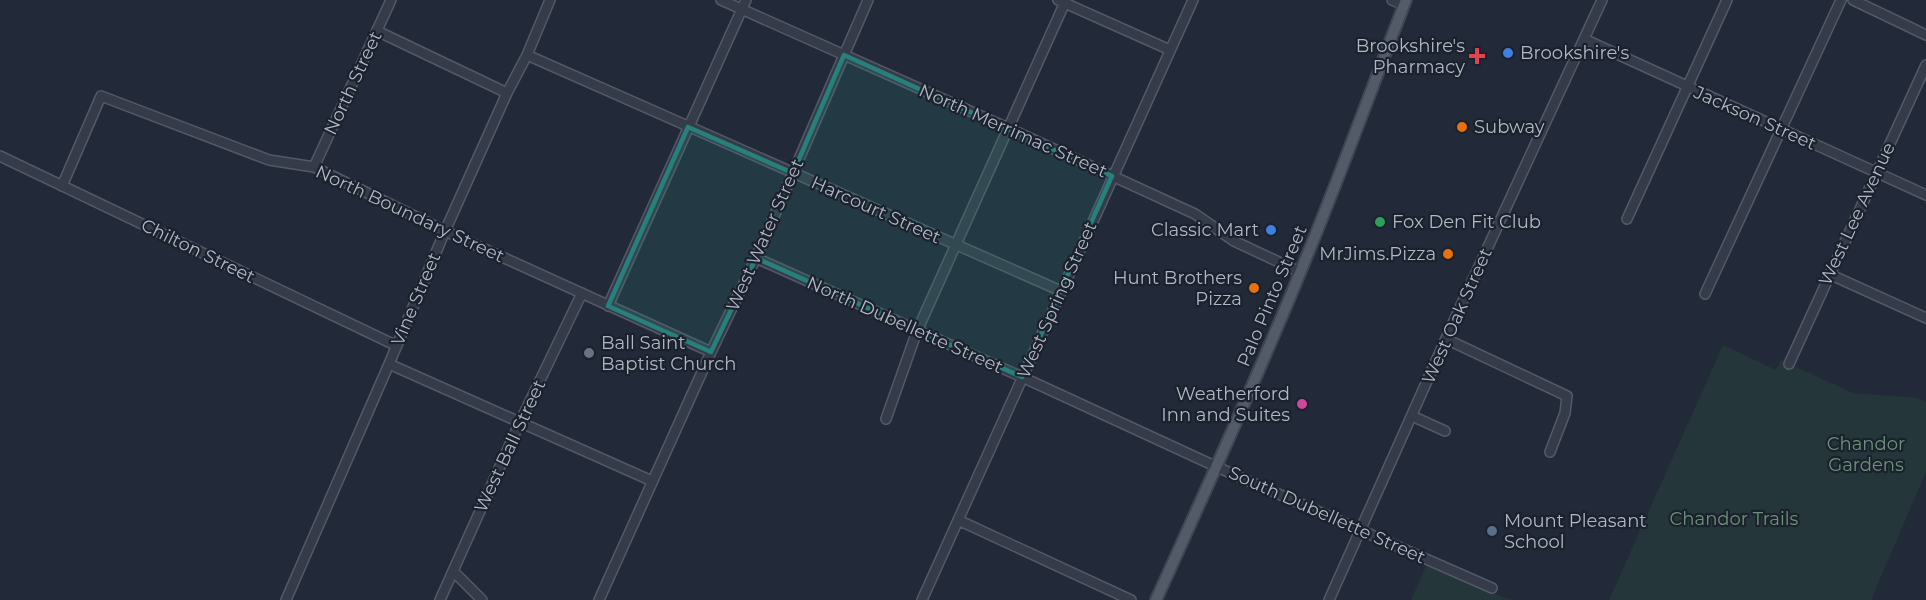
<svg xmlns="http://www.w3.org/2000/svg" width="1926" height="600" viewBox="0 0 1926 600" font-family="Montserrat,sans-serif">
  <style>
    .green { fill: #25363a }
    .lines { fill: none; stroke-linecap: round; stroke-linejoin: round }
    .minor-casing { stroke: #535966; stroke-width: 12 }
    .major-casing { stroke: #3f4551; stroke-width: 14 }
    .minor { stroke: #353b48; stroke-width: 9 }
    .major { stroke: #535a68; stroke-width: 10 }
    .marked { fill: #27807b; fill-opacity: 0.2; stroke: #27807b; stroke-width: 4.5; stroke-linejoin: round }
    .shop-dot { fill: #3f7fe0; stroke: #1b212d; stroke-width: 2 }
    .health-dot { fill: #e0444e; stroke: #1b212d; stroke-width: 2 }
    .food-dot { fill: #e8710a; stroke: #1b212d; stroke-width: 2 }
    .leisure-dot { fill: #2e9e5b; stroke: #1b212d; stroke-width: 2 }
    .worship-dot { fill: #6b7280; stroke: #1b212d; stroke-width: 2 }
    .hotel-dot { fill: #d1479c; stroke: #1b212d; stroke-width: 2 }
    .service-dot { fill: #5c6f8a; stroke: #1b212d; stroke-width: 2 }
    .labels { text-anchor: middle; stroke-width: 4.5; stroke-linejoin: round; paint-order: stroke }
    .poi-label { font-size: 18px; fill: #b0b6c4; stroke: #1b212d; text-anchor: end }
    .street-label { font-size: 18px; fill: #b0b6c4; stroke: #1b212d }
    .park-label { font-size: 18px; fill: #699477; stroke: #1b212d }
  </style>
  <rect width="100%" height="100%" fill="#222938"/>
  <!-- green -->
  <path class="green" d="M1723 345 1776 370 1781 360 1853 393 1917 398 1926 402V472L1871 600H1609Z
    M1427 564 1505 598 1517 600H1411Z"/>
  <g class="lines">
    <defs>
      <path id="minor" d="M721 0 1008 128 1195 214 1234 241 1300 272
        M1058 0 1170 50
        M1392 0 1404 5
        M1853 0 1926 35
        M377 31 507 93
        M1584 39 1926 195
        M527 55 1061 291
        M0 156 397 346
        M314 167 391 0
        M62 186 101 96 269 160 314 167 445 231 711 352
        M1627 219 1727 0
        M756 258 1022 377 1217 467 1492 588
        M1829 274 1926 318
        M1705 294 1841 0
        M608 306 746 0
        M1446 339 1567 396 1565 413 1550 452
        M389 364 652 481
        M1789 364 1926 65
        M1412 416 1445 431
        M886 419 917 331 1066 0
        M958 520 1131 600
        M453 571 482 600
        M286 600 389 364 445 231 507 93 527 55 550 0
        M440 600 520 422 582 293
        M599 600 711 352 756 258 868 0
        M922 600 1193 0
        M1329 600 1457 314 1602 0"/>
      <path id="major" d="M1156 600C1209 483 1263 365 1311 246 1344 165 1374 82 1406 0"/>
    </defs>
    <!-- minor casing -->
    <use href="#minor" class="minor-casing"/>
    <!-- major casing -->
    <use href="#major" class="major-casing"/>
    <!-- minor -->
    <use href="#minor" class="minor"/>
    <!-- major -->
    <use href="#major" class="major"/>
  </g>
  <!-- marked area -->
  <path class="marked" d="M844 55 1112 176 1022 377 756 258 711 352 608 306 688 127 793 173Z"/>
  <!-- markers -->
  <g class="shop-dot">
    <circle cx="1508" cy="53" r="6"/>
    <circle cx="1271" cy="230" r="6"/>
  </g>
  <path class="health-dot" d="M1474 47h6v6h6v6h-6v6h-6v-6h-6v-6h6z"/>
  <g class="food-dot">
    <circle cx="1462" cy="127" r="6"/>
    <circle cx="1448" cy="254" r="6"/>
    <circle cx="1254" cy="288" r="6"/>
  </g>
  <circle class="leisure-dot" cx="1380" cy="222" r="6"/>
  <circle class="worship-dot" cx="589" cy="353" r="6"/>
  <circle class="hotel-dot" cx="1302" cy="404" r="6"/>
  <circle class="service-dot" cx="1492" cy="531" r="6"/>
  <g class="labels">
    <!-- poi labels -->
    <g class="poi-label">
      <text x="1465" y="52">Brookshire's<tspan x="1465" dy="21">Pharmacy</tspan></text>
      <text x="1520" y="59" text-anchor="start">Brookshire's</text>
      <text x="1474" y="133" text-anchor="start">Subway</text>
      <text x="1392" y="228" text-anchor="start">Fox Den Fit Club</text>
      <text x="1259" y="236">Classic Mart</text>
      <text x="1436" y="260">MrJims.Pizza</text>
      <text x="1242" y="284">Hunt Brothers<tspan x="1242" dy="21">Pizza</tspan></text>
      <text x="601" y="349" text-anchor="start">Ball Saint<tspan x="601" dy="21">Baptist Church</tspan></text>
      <text x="1290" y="400">Weatherford<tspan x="1290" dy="21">Inn and Suites</tspan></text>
      <text x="1504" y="527" text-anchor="start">Mount Pleasant<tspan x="1504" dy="21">School</tspan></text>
    </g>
    <!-- street labels -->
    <g class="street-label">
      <text transform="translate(353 83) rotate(-65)" y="6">North Street</text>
      <text transform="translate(1755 118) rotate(24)" y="6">Jackson Street</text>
      <text transform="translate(1013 131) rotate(24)" y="6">North Merrimac Street</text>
      <text transform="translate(876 210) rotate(24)" y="6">Harcourt Street</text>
      <text transform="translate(410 214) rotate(25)" y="6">North Boundary Street</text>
      <text transform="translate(1857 214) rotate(-65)" y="6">West Lee Avenue</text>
      <text transform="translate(765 235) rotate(-66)" y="6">West Water Street</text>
      <text transform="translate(198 251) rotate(26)" y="6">Chilton Street</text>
      <text transform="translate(1272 296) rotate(-67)" y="6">Palo Pinto Street</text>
      <text transform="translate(416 299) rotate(-67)" y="6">Vine Street</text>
      <text transform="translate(1057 300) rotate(-66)" y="6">West Spring Street</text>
      <text transform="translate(1457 316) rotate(-66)" y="6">West Oak Street</text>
      <text transform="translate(905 325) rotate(24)" y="6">North Dubellette Street</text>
      <text transform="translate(510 446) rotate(-65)" y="6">West Ball Street</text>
      <text transform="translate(1327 515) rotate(24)" y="6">South Dubellette Street</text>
    </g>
    <!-- park labels -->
    <g class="park-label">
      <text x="1866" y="450">Chandor<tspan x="1866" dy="21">Gardens</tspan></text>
      <text x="1734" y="525">Chandor Trails</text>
    </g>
  </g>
</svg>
